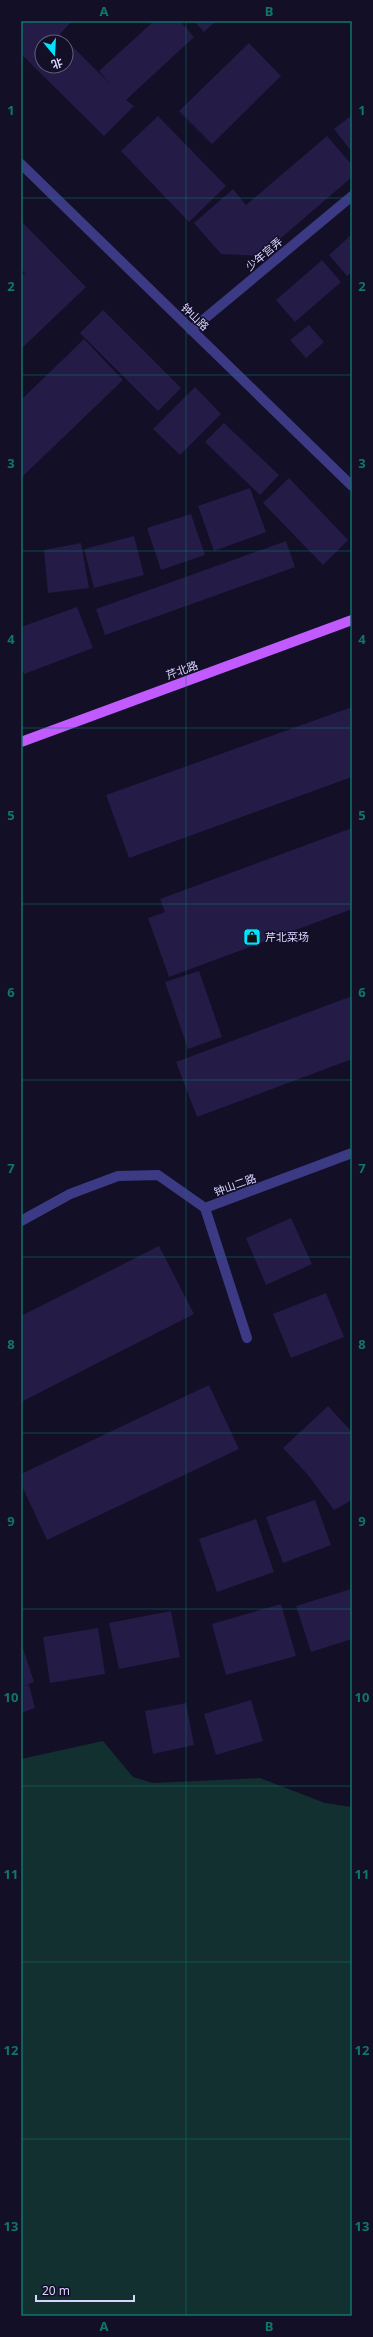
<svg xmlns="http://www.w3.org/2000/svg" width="373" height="2337" viewBox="0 0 373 2337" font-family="'Noto Sans','Noto Sans SC',sans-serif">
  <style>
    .green { fill: #12302f }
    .building { fill: #241b47; fill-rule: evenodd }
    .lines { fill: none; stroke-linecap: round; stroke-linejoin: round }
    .minor { stroke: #3d3a85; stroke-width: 10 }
    .major { stroke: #c25bff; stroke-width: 10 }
    .grid { fill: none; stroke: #0f766e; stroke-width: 1; stroke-opacity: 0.55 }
    .labels { text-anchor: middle; stroke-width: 3; stroke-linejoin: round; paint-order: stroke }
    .street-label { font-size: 11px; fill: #d9d4ff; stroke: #130f26 }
    .poi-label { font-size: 11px; fill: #d9d4ff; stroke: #130f26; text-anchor: start }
    .neatline { fill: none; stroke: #0f766e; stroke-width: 1.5 }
    .grid-label { font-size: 13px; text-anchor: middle; font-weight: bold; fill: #0f766e }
  </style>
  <rect width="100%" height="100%" fill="#130f26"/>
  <!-- green -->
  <path class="green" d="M103 1741 133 1777 153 1783 260 1778 325 1803 352 1807V2316H21V1759Z"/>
  <!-- building -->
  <path class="building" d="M21 21H72L60 34 110 84 99 71 154 21H180L194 37 126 100 134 106 104 136 21 54ZM42 42H66V66H42Z
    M194 21H216L204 32Z
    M249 43 281 76 212 144 179 111Z
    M352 115V152L334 129Z
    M158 116 226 186 189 222 121 151Z
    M327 136 352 165V177L260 256 221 254 194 223 233 189 246 205Z
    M21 221 86 287 21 349V277L25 273 21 269Z
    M352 234V272L347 276 329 255Z
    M322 260 341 282 295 322 276 300Z
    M103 310 181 388 158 411 80 333Z
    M309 325 324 342 306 358 290 340Z
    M84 339 123 380 21 478V400Z
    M195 387 221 414 180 455 153 429Z
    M224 423 279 475 260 495 205 442Z
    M289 478 348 540 323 565 263 503Z
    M250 488 266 532 214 551 198 506Z
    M191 514 205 555 161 570 147 528Z
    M134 536 144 575 94 588 84 549Z
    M286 541 295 567 105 635 96 609Z
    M81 543 89 588 48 593 44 550Z
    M77 607 93 648 24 674 21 665V627Z
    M352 707V777L129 858 106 795Z
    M352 828V909L169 977 148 918 165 912 160 899Z
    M199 971 222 1037 188 1049 165 982Z
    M352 996V1059L197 1117 176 1062Z
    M291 1218 312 1264 266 1285 246 1238Z
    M159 1246 194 1314 21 1402V1316Z
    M326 1293 344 1337 291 1358 273 1314Z
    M209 1385 239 1449 47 1540 21 1484V1474Z
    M328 1406 352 1432V1500L334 1510 308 1475 283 1448Z
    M315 1500 331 1545 283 1563 266 1517Z
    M256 1519 274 1572 217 1592 199 1539Z
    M351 1589 352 1639 311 1652 296 1606Z
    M281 1604 296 1656 226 1675 212 1624Z
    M171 1611 180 1657 119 1669 109 1623Z
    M98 1628 105 1674 50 1683 43 1637Z
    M21 1642 34 1682 24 1686 29 1685 35 1708 21 1713Z
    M251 1700 263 1741 216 1755 204 1714Z
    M186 1703 194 1745 153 1754 145 1711Z"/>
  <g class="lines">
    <!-- minor -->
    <path class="minor" d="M21 164 352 486
      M191 330 352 196
      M205 1208 352 1153
      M205 1208 247 1338
      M21 1221 70 1194 118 1176 158 1175 205 1208"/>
    <!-- major -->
    <path class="major" d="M21 742 352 620"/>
  </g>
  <!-- grid -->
  <path class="grid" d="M186 21V2316M21 198H352M21 375H352M21 551H352M21 728H352M21 904H352M21 1080H352M21 1257H352M21 1433H352M21 1609H352M21 1786H352M21 1962H352M21 2139H352"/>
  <!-- icons -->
  <defs>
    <symbol id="shop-square" viewBox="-11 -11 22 22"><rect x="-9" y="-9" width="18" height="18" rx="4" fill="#00e5ff" stroke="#130f26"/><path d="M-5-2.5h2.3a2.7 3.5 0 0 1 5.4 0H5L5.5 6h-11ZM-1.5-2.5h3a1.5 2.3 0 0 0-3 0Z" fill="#111"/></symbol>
  </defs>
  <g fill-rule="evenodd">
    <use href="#shop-square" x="242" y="927" width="20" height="20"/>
  </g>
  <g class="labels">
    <!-- street labels -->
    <g class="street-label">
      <text transform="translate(264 254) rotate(-40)" y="4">少年宫弄</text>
      <text transform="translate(195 317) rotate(44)" y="4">钟山路</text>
      <text transform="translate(182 670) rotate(-20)" y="4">芹北路</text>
      <text transform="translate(235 1185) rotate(-20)" y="4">钟山二路</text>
    </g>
    <!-- poi labels -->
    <g class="poi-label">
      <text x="265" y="941">芹北菜场</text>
    </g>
  </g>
  <!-- border -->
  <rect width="373" height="2337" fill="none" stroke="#130f26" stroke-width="44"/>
  <!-- north arrow -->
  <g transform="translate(54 54) rotate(162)"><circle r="19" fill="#130f26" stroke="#625e7d"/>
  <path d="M0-3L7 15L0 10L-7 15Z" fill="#00e5ff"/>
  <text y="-6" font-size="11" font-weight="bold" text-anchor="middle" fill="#d9d4ff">北</text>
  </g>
  <!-- scale -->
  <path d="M36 2295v6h98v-6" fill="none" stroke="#d9d4ff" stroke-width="2"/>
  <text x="42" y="2295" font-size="12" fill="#d9d4ff" stroke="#130f26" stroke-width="3" paint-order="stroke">20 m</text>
  <rect x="22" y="22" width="329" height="2293" class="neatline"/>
  <g class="grid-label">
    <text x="104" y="16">A</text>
    <text x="269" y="16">B</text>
    <text x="11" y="115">1</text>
    <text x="362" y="115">1</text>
    <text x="11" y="291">2</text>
    <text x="362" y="291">2</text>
    <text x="11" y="468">3</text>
    <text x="362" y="468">3</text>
    <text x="11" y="644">4</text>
    <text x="362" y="644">4</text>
    <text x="11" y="820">5</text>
    <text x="362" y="820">5</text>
    <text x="11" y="997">6</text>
    <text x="362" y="997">6</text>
    <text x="11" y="1173">7</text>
    <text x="362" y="1173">7</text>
    <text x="11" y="1349">8</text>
    <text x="362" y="1349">8</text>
    <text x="11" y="1526">9</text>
    <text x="362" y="1526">9</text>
    <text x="11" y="1702">10</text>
    <text x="362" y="1702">10</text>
    <text x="11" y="1879">11</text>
    <text x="362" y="1879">11</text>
    <text x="11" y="2055">12</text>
    <text x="362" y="2055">12</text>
    <text x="11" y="2231">13</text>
    <text x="362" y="2231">13</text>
    <text x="104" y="2331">A</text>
    <text x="269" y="2331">B</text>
  </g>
</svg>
